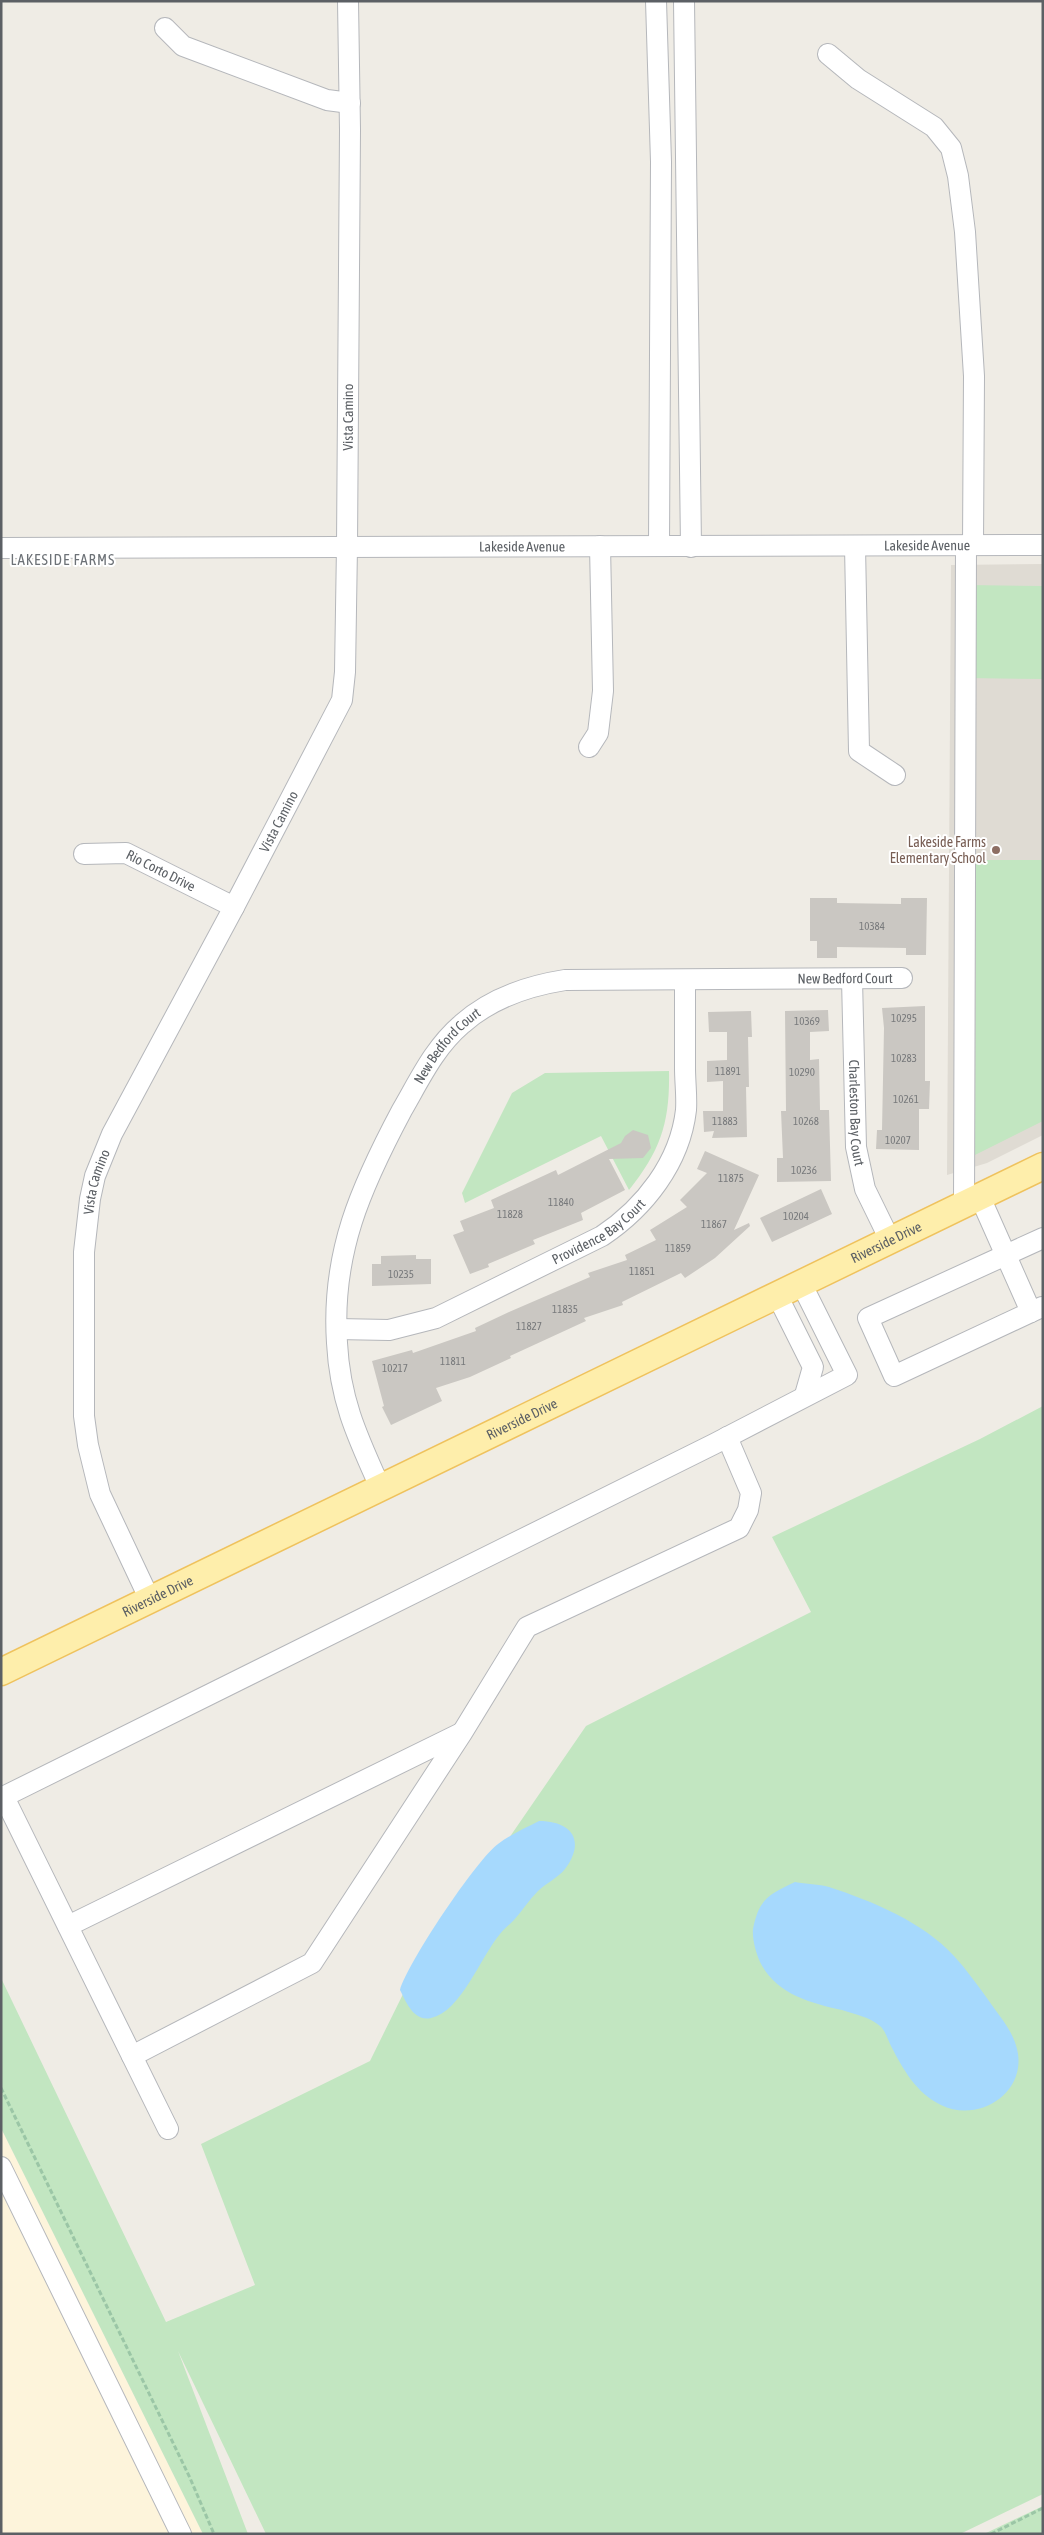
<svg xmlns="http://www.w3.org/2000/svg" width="1044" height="2535" viewBox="0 0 1044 2535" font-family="'Asap Condensed',sans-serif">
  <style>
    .commercial { fill: #fdf4db }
    .education { fill: #dfdbd3 }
    .green { fill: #c2e6c1 }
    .water { fill: #a6d9fd }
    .building { fill: #cac7c2 }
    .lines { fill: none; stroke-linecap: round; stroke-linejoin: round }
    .minor-casing { stroke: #b5b7bb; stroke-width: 22 }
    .major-casing { stroke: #efc25d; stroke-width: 29 }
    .path { stroke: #9bc6a6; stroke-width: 3; stroke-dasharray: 5 2.5; stroke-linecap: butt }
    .minor { stroke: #fff; stroke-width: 20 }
    .major { stroke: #feeeab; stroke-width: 26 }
    .education-dot { fill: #8d6e63; stroke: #fff; stroke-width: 2 }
    .labels { text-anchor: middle; stroke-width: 4; stroke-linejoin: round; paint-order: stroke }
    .number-label { font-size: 11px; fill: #787a7c }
    .street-label { font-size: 14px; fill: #5c6065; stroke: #fff }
    .education-label { font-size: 14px; fill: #785e54; stroke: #fff; text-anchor: end }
    .neighbourhood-label { font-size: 15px; letter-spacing: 1px; fill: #6d7277; stroke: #fff }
  </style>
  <rect width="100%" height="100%" fill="#efece5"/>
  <!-- commercial -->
  <path class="commercial" d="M1 2128 203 2534H1Z"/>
  <!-- education -->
  <path class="education" d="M1043 564V1135L987 1163 947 1175 951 565Z"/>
  <!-- green -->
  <path class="green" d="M969 585 1043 586V679L967 678Z
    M976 860H1043V1121L975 1155Z
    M669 1071C670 1122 661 1150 629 1190L601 1136 465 1203 462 1193 512 1093 545 1073Z
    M1043 1406V2494L960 2534H266L178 2351 248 2534H203L1 2128V1978L166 2322 255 2285 201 2144 370 2061 406 1988 586 1726 811 1612 772 1537 980 1439Z
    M1043 2506V2534H984Z"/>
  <!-- water -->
  <path class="water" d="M539 1821C572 1821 586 1841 565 1869 558 1878 546 1883 538 1891 529 1900 522 1911 514 1920 509 1925 504 1929 500 1934 481 1956 461 2012 431 2018 414 2022 406 2002 400 1990 407 1964 476 1860 498 1844 510 1835 525 1828 539 1821Z
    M795 1882C806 1884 819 1884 829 1887 872 1901 923 1922 954 1956 967 1970 978 1986 989 2001 1000 2017 1015 2033 1018 2054 1024 2095 977 2123 941 2105 916 2093 903 2069 891 2046 888 2040 885 2030 880 2026 870 2017 854 2014 842 2010 810 2003 776 1994 760 1962 756 1953 752 1939 753 1929 759 1899 768 1895 795 1882Z"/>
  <!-- building -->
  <path class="building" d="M810 898H837V903L901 904V898H927L926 955H906V948L837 947V958H817V941H810Z
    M925 1006V1081H930L929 1109H919V1150L876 1149 877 1130H882L884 1028 882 1008Z
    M828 1010 829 1031 810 1032V1060L819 1059 820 1110H829L831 1181 777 1182V1158H783L781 1111H786L785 1011Z
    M751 1011 752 1037H748L749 1087H746L747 1137 712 1138 714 1131 704 1132 703 1111H723V1081L707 1082V1061L727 1060V1032H709L708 1012Z
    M633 1130 648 1135 651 1148 643 1158 609 1159 625 1190 581 1213 583 1220 533 1240 535 1244 488 1264 489 1267 470 1274 453 1235 464 1231 460 1221 494 1208 491 1200 556 1170 558 1175 621 1143 625 1136Z
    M705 1151 759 1175 734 1230 749 1223 750 1226 715 1258 685 1278 681 1273 622 1302 623 1305 584 1318 586 1321 510 1356 511 1358 470 1377 436 1388 442 1401 391 1425 382 1407 384 1406 372 1361 412 1350 413 1353 476 1331 475 1328 509 1312 590 1277 588 1273 627 1260 625 1255 656 1240 650 1230 687 1207 680 1200 707 1173 697 1169Z
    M821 1189 832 1214 772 1242 760 1218Z
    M416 1255V1259H431V1284L372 1286V1264H381V1256Z"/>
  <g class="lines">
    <defs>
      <g id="minor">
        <path d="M656 1 661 162 659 546"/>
        <path d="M684 1 691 547"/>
        <path d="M165 28 183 46 327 100 350 103"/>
        <path d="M828 54 858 79 934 127 951 148 958 176 965 232 974 376 973 545"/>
        <path d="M855 546 859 751 895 775"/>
        <path id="s1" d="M1 548 1043 545"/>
        <path d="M589 747 598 733 603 691 600 546"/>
        <path id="s2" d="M84 854 126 853 234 907"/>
        <path id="s3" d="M852 979 856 1147 865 1189 890 1240"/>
        <path d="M980 1197 1031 1312 1042 1307"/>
        <path d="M964 1206 966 545"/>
        <path d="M777 1295 813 1367 805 1395"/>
        <path d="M1031 1312 894 1376 868 1318 1043 1238"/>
        <path id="s4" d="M337 1329 389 1330 436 1318 602 1236C644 1208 680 1163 686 1110 687 1097 685 1082 685 1068 685 1039 685 1010 685 981"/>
        <path id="s5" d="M380 1487C357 1436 340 1400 337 1343 331 1253 361 1187 402 1110 420 1079 434 1048 462 1024 491 998 527 986 565 980L902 978"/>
        <path id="s6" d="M149 1598 100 1494 88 1445 84 1416V1252L90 1199 95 1176 112 1134 234 907 342 700 345 672 347 546 350 130 348 1"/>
        <path d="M4 1797 168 2129"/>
        <path d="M1 1798 714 1444 847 1375 801 1283"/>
        <path d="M68 1926 461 1733"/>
        <path d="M132 2056 312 1963 462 1733 527 1627 739 1528 748 1510 751 1493 727 1437"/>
        <path d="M1 2167 181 2534"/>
      </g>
      <g id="major">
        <path id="s7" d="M1 1672 1043 1166"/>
      </g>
    </defs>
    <!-- minor casing -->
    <use href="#minor" class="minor-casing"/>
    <!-- major casing -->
    <use href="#major" class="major-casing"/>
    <!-- path -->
    <path class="path" d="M1 2088 190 2478 214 2534
      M991 2534 1043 2508"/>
    <!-- minor -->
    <use href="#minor" class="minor"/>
    <!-- major -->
    <use href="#major" class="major"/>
  </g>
  <!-- markers -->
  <circle class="education-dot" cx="996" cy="850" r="5"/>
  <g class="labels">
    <!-- number labels -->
    <g class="number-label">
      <text x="872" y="930">10384</text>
      <text x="904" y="1022">10295</text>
      <text x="807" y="1025">10369</text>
      <text x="904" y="1062">10283</text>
      <text x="728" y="1075">11891</text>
      <text x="802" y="1076">10290</text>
      <text x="906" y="1103">10261</text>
      <text x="725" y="1125">11883</text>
      <text x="806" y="1125">10268</text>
      <text x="898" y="1144">10207</text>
      <text x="804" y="1174">10236</text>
      <text x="731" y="1182">11875</text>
      <text x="561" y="1206">11840</text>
      <text x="510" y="1218">11828</text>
      <text x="796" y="1220">10204</text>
      <text x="714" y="1228">11867</text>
      <text x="678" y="1252">11859</text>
      <text x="642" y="1275">11851</text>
      <text x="401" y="1278">10235</text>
      <text x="565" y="1313">11835</text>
      <text x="529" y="1330">11827</text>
      <text x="453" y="1365">11811</text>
      <text x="395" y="1372">10217</text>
    </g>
    <!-- street labels -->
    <g class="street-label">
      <text dy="5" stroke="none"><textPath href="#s6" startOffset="1255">Vista Camino</textPath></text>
      <text dy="5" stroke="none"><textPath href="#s1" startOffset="926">Lakeside Avenue</textPath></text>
      <text dy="5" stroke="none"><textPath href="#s1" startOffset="521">Lakeside Avenue</textPath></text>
      <text dy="5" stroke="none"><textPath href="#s6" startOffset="835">Vista Camino</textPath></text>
      <text dy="5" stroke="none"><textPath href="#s2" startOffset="81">Rio Corto Drive</textPath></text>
      <text dy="5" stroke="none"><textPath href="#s5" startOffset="896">New Bedford Court</textPath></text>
      <text dy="5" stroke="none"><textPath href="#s5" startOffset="476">New Bedford Court</textPath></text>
      <text dy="5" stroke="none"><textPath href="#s3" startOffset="134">Charleston Bay Court</textPath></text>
      <text dy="5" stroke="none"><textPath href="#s6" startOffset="430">Vista Camino</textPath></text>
      <text dy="5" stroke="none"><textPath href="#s4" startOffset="285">Providence Bay Court</textPath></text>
      <text dy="5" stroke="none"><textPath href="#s7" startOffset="984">Riverside Drive</textPath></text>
      <text dy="5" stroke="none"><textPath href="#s7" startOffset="579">Riverside Drive</textPath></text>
      <text dy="5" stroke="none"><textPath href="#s7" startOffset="174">Riverside Drive</textPath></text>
    </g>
    <!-- education labels -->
    <g class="education-label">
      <text x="986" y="847">Lakeside Farms<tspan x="986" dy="16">Elementary School</tspan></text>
    </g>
    <!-- neighbourhood labels -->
    <g class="neighbourhood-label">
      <text x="63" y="565">LAKESIDE FARMS</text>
    </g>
  </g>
  <!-- border -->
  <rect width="1044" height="2535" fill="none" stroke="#5c6065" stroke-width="5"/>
</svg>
